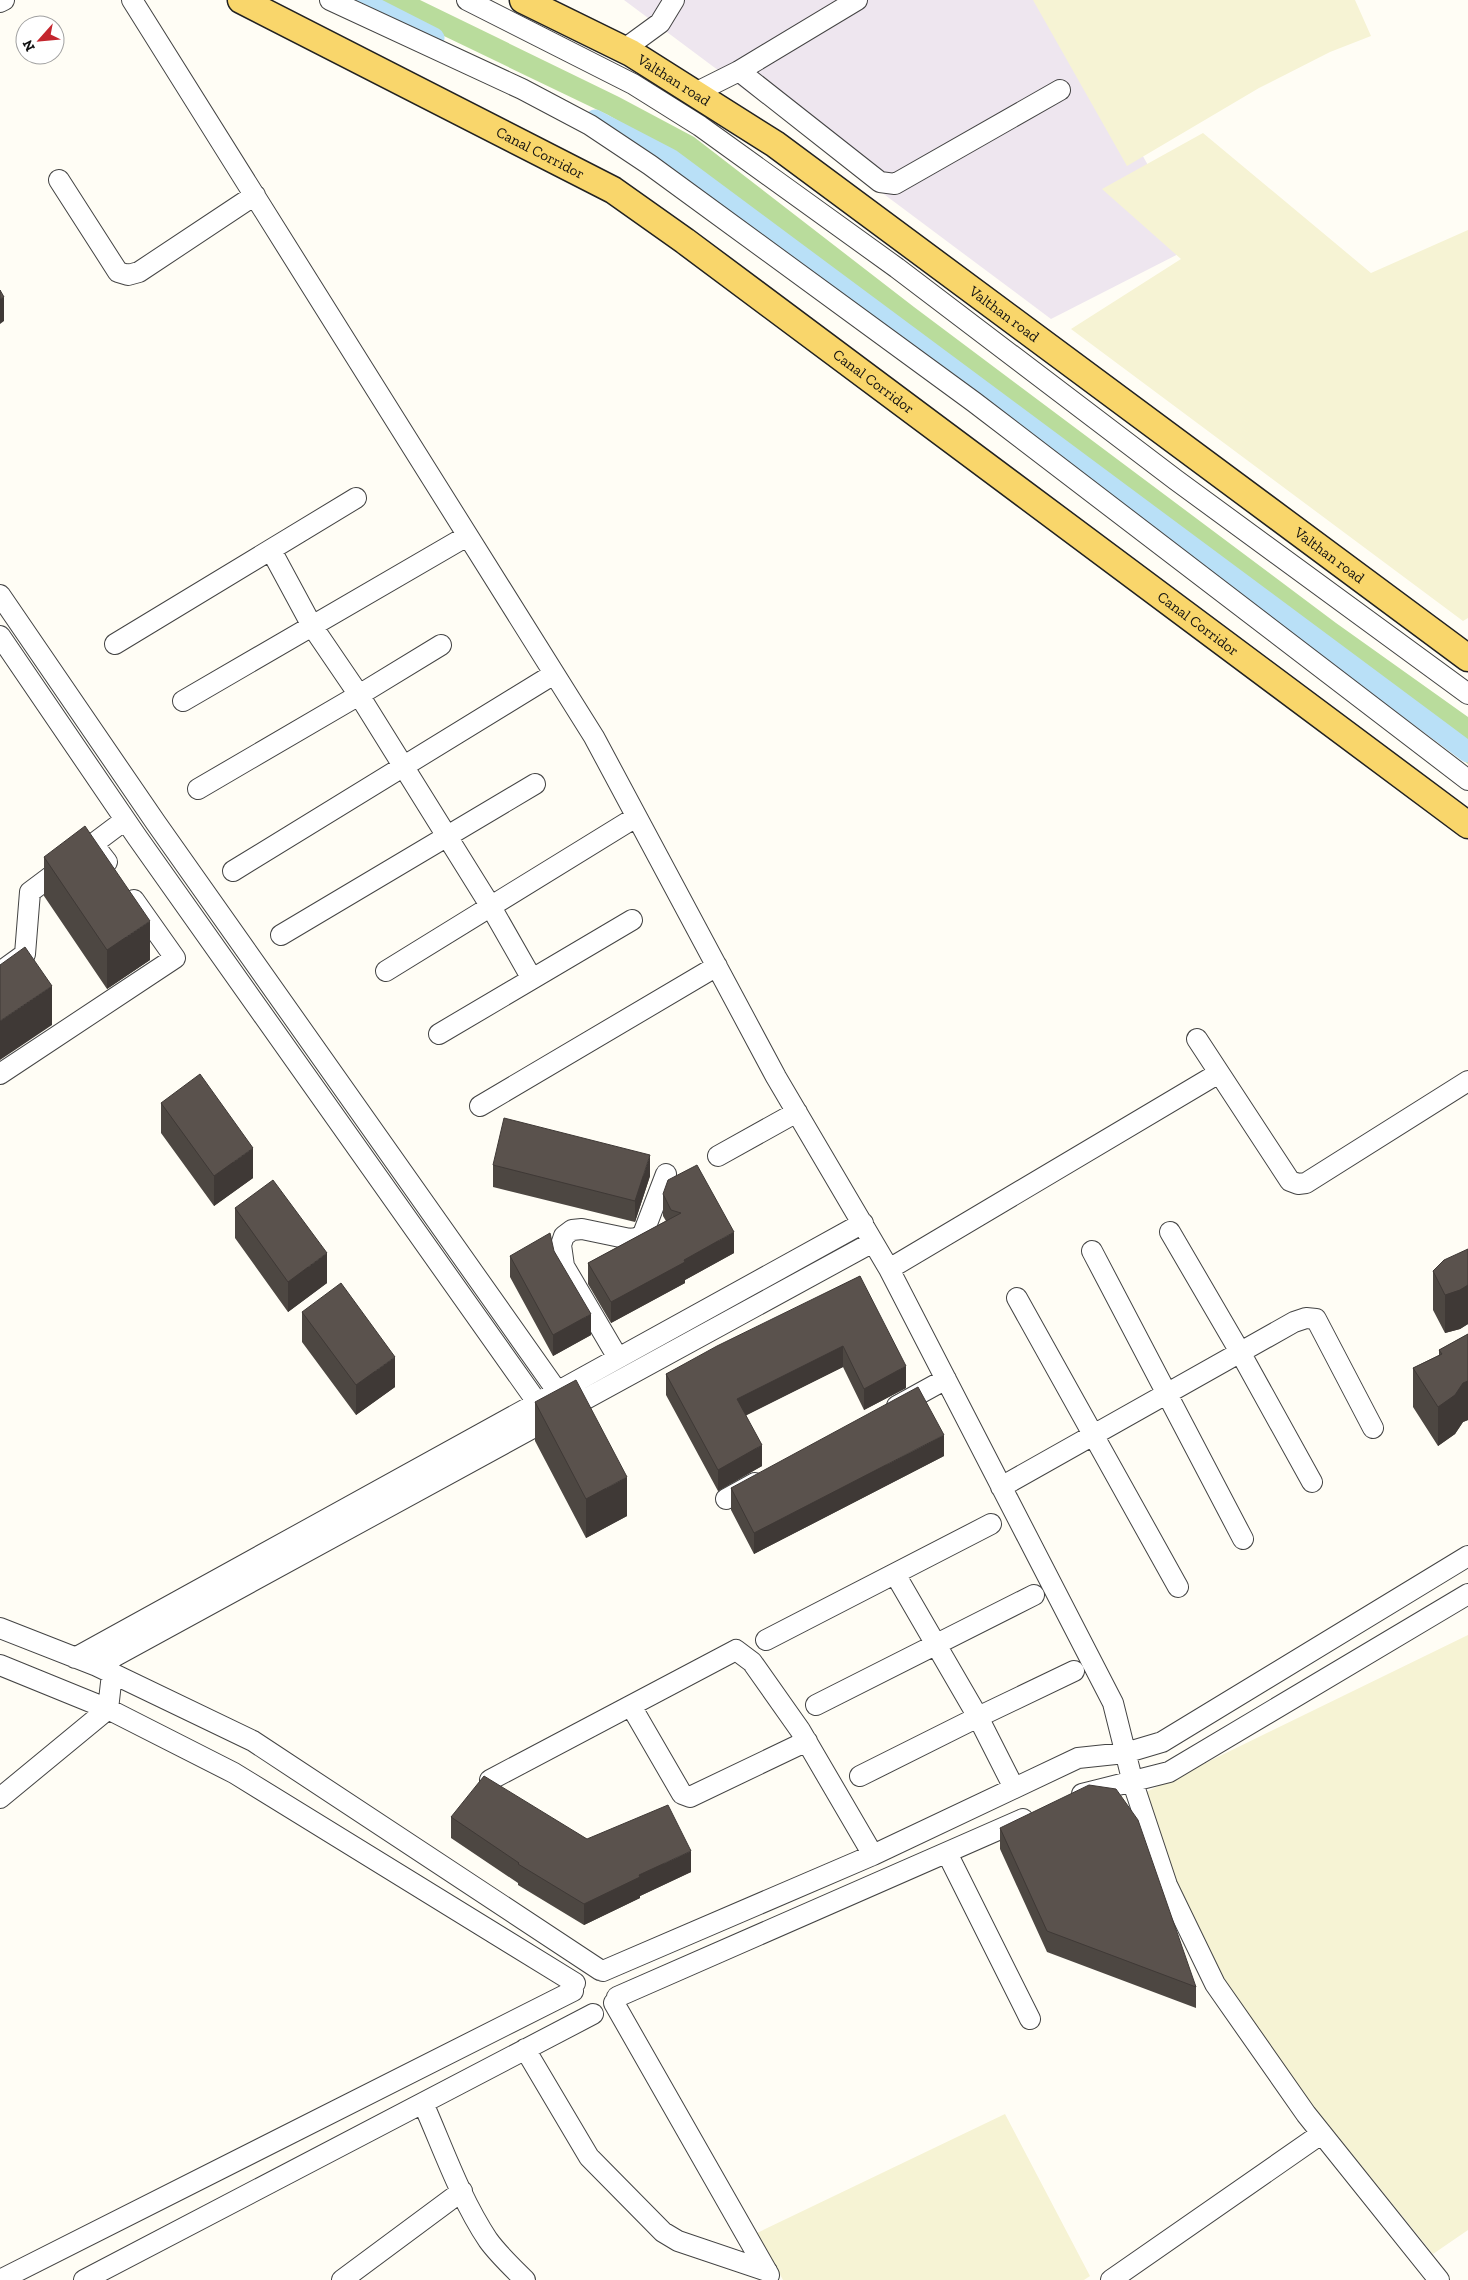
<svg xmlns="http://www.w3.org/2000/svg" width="1468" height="2280" viewBox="0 0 1468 2280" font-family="'Zilla Slab',serif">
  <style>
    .industrial { fill: #eee6ef }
    .farmland { fill: #f6f3d4 }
    .forest { fill: #b9dc9c }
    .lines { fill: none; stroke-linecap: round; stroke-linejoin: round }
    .canal { stroke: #b9e0f7; stroke-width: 21 }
    .minor-casing { stroke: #444; stroke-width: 22 }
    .major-casing { stroke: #222; stroke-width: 29 }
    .minor { stroke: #fff; stroke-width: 20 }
    .major { stroke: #f9d66b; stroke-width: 26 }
    .wall { fill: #4d4742 }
    .shaded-wall { fill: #3f3936 }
    .building { fill: #5a524d; stroke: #3f3936 }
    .labels { text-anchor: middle; stroke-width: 5; stroke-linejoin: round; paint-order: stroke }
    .street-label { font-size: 15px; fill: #111; stroke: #fff }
  </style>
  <rect width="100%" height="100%" fill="#fffdf5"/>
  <!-- industrial -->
  <path class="industrial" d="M624 0H1054L1194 246 1051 319Z"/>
  <!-- farmland -->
  <path class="farmland" d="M1033 0H1355L1371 36 1330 52 1259 88 1127 166Z
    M1203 133 1371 273 1468 230V618L1463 621 1071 329 1181 259 1102 189Z
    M1468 1635V2230L1433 2254 1313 2106 1221 1981 1174 1882 1144 1793Z
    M1005 2114 1090 2276 1084 2280H783L757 2233Z"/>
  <!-- forest -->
  <path class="forest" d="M369 0H420L619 97 694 137 914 307 1336 623 1468 717V764L1131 510 991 393 672 152 608 115Z"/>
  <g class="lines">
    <!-- canal -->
    <path class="canal" d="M359 0 434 38
      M595 120 670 159 1468 752"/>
    <defs>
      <path id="minor" d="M132 0 594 737 776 1077 889 1269 1113 1703 1133 1783 1167 1885 1215 1984 1306 2114 1439 2280
        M330 0 522 89 590 125 650 165 974 402 1468 780
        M467 0 633 84 700 126 897 268 1176 480 1468 694
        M0 2 4 0
        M623 50 660 23 674 0
        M739 71 880 182 895 184 1060 90
        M695 93 739 71 857 0
        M59 180 118 272 128 275 139 272 255 195
        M271 550 312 626 359 695 491 907 532 979
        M0 595 156 823 569 1408
        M0 636 137 837 549 1419
        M115 644 356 498
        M183 701 467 536
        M198 789 359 695 441 645
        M107 862 93 844 125 820
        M233 871 554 674
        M281 935 535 784
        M386 971 636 817
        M0 972 25 954 30 892 66 865
        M439 1034 632 920
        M1197 1039 1290 1181 1298 1184 1306 1183 1468 1081
        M0 1074 175 958 134 900
        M480 1106 717 966
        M718 1156 797 1112
        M1170 1232 1240 1352 1312 1482
        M1092 1251 1243 1539
        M889 1269 1219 1073
        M1017 1298 1178 1587
        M618 1358 564 1266 561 1245 564 1236 572 1230 582 1229 630 1239 637 1238 643 1234 666 1174
        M897 1406 946 1379
        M1001 1487 1294 1322 1306 1318 1316 1319 1373 1428
        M726 1499 755 1483
        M895 1574 978 1717 1014 1788
        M0 1628 97 1666 253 1741 600 1970
        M766 1640 991 1524
        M75 1658 863 1223
        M0 1665 108 1709 234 1773 575 1983
        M97 1666 873 1242
        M816 1705 1034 1595
        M631 1706 682 1794 690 1797 807 1741
        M860 1776 978 1717 1074 1671
        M490 1780 736 1650 752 1662 800 1730 873 1855
        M1082 1794 1169 1772 1468 1594
        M0 1798 108 1709 112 1674
        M947 1853 1030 2019
        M603 1971 873 1855 1078 1758 1125 1753 1162 1742 1468 1556
        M617 1997 1023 1819
        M614 2003 769 2275
        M525 2049 589 2157 663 2232 678 2241 767 2271
        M423 2103C443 2148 460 2198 488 2240 498 2254 512 2267 525 2280
        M0 2280 573 1991
        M84 2280 593 2014
        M342 2280 462 2191
        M1111 2280 1321 2134"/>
      <g id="major">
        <path id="s1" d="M241 0 613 190 685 241 1468 825"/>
        <path id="s2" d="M523 0 631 53 775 144 1468 658"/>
      </g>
    </defs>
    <!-- minor casing -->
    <use href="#minor" class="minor-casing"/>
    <!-- major casing -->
    <use href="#major" class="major-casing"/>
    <!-- minor -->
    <use href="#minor" class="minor"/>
    <!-- major -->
    <use href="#major" class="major"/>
  </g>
  <!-- wall -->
  <path class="wall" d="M44 857 150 960 107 989 44 896Z
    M161 1103 253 1178 214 1206 161 1133Z
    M493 1165 650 1176 635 1222 493 1187Z
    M663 1194 734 1253 685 1280V1283L611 1323 588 1284V1263L666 1221 663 1216Z
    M235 1208 327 1283 288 1312 235 1238Z
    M1468 1249V1324L1460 1329 1445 1333 1433 1310V1271Z
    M554 1251 591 1335 553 1356 510 1277V1256Z
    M860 1276 906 1388 864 1410 843 1367 746 1415 762 1466 718 1491 666 1395V1374Z
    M302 1312 395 1387 356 1415 302 1342Z
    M1468 1334V1420L1463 1422 1455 1434 1438 1446 1413 1407V1368L1439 1355V1350Z
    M535 1402 627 1516 586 1538 535 1441Z
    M944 1456 754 1554 731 1510V1488Z
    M451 1817 587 1839 691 1872 640 1896V1898L584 1925 518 1885V1883L451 1838Z
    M1000 1828 1196 1987V2008L1047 1952 1000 1849Z"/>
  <!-- shaded-wall -->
  <path class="shaded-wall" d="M4 297V321L0 324V299Z
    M150 921V960L107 989V950Z
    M52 986V1025L0 1060V1021Z
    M253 1148V1178L214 1206V1176Z
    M650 1155V1176L635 1222V1201Z
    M734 1232V1253L685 1280V1283L611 1323V1302L684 1260Z
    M327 1253V1283L288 1312V1282Z
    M1468 1285V1324L1460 1329 1445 1333V1295Z
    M591 1314V1335L553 1356V1335Z
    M843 1346V1367L737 1420V1399Z
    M395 1357V1387L356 1415V1385Z
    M906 1366V1388L864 1410V1389Z
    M1468 1381V1420L1463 1422 1455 1434 1438 1446V1407L1463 1383Z
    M944 1435V1456L754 1554V1533Z
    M762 1445V1466L718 1491V1470Z
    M627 1477V1516L586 1538V1499Z
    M691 1851V1872L640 1896V1898L584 1925V1904L639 1875Z"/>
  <!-- building -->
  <path class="building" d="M0 290 4 297 0 299Z
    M85 826 150 921 107 950 44 857Z
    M25 947 52 986 0 1021V965Z
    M200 1074 253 1148 214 1176 161 1103Z
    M504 1118 650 1155 635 1201 493 1165Z
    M697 1165 734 1232 684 1260 685 1262 611 1302 588 1263 681 1213 671 1210 663 1194 668 1180Z
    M273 1180 327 1253 288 1282 235 1208Z
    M550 1233 554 1251 591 1314 553 1335 510 1256Z
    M1468 1249V1285L1460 1290 1445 1295 1433 1271 1444 1260Z
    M860 1276 906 1366 864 1389 843 1346 737 1399 762 1445 718 1470 666 1374 717 1346Z
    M341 1283 395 1357 356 1385 302 1312Z
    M1468 1334V1381L1463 1383 1455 1395 1438 1407 1413 1368 1442 1354 1439 1350Z
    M576 1380 627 1477 586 1499 535 1402Z
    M918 1387 944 1435 754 1533 731 1488Z
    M484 1776 587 1839 668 1805 691 1851 639 1875 640 1877 584 1904 518 1864 519 1863 451 1817Z
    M1089 1785 1116 1789 1138 1820 1196 1987 1047 1931 1000 1828Z"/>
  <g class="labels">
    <!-- street labels -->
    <g class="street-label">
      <text dy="5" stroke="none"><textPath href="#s2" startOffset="171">Valthan road</textPath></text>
      <text dy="5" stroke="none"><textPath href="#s1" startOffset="336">Canal Corridor</textPath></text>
      <text dy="5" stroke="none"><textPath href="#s2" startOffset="576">Valthan road</textPath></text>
      <text dy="5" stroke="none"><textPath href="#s1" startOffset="741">Canal Corridor</textPath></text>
      <text dy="5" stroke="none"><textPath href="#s2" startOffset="981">Valthan road</textPath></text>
      <text dy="5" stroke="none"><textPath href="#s1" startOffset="1146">Canal Corridor</textPath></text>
    </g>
  </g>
  <!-- north arrow -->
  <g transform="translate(40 40) rotate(243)"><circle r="24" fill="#ffffff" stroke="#a0a0a0"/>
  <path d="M0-4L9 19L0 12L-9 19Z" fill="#c4262e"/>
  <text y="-8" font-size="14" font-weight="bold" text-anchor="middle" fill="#111111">N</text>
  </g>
</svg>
